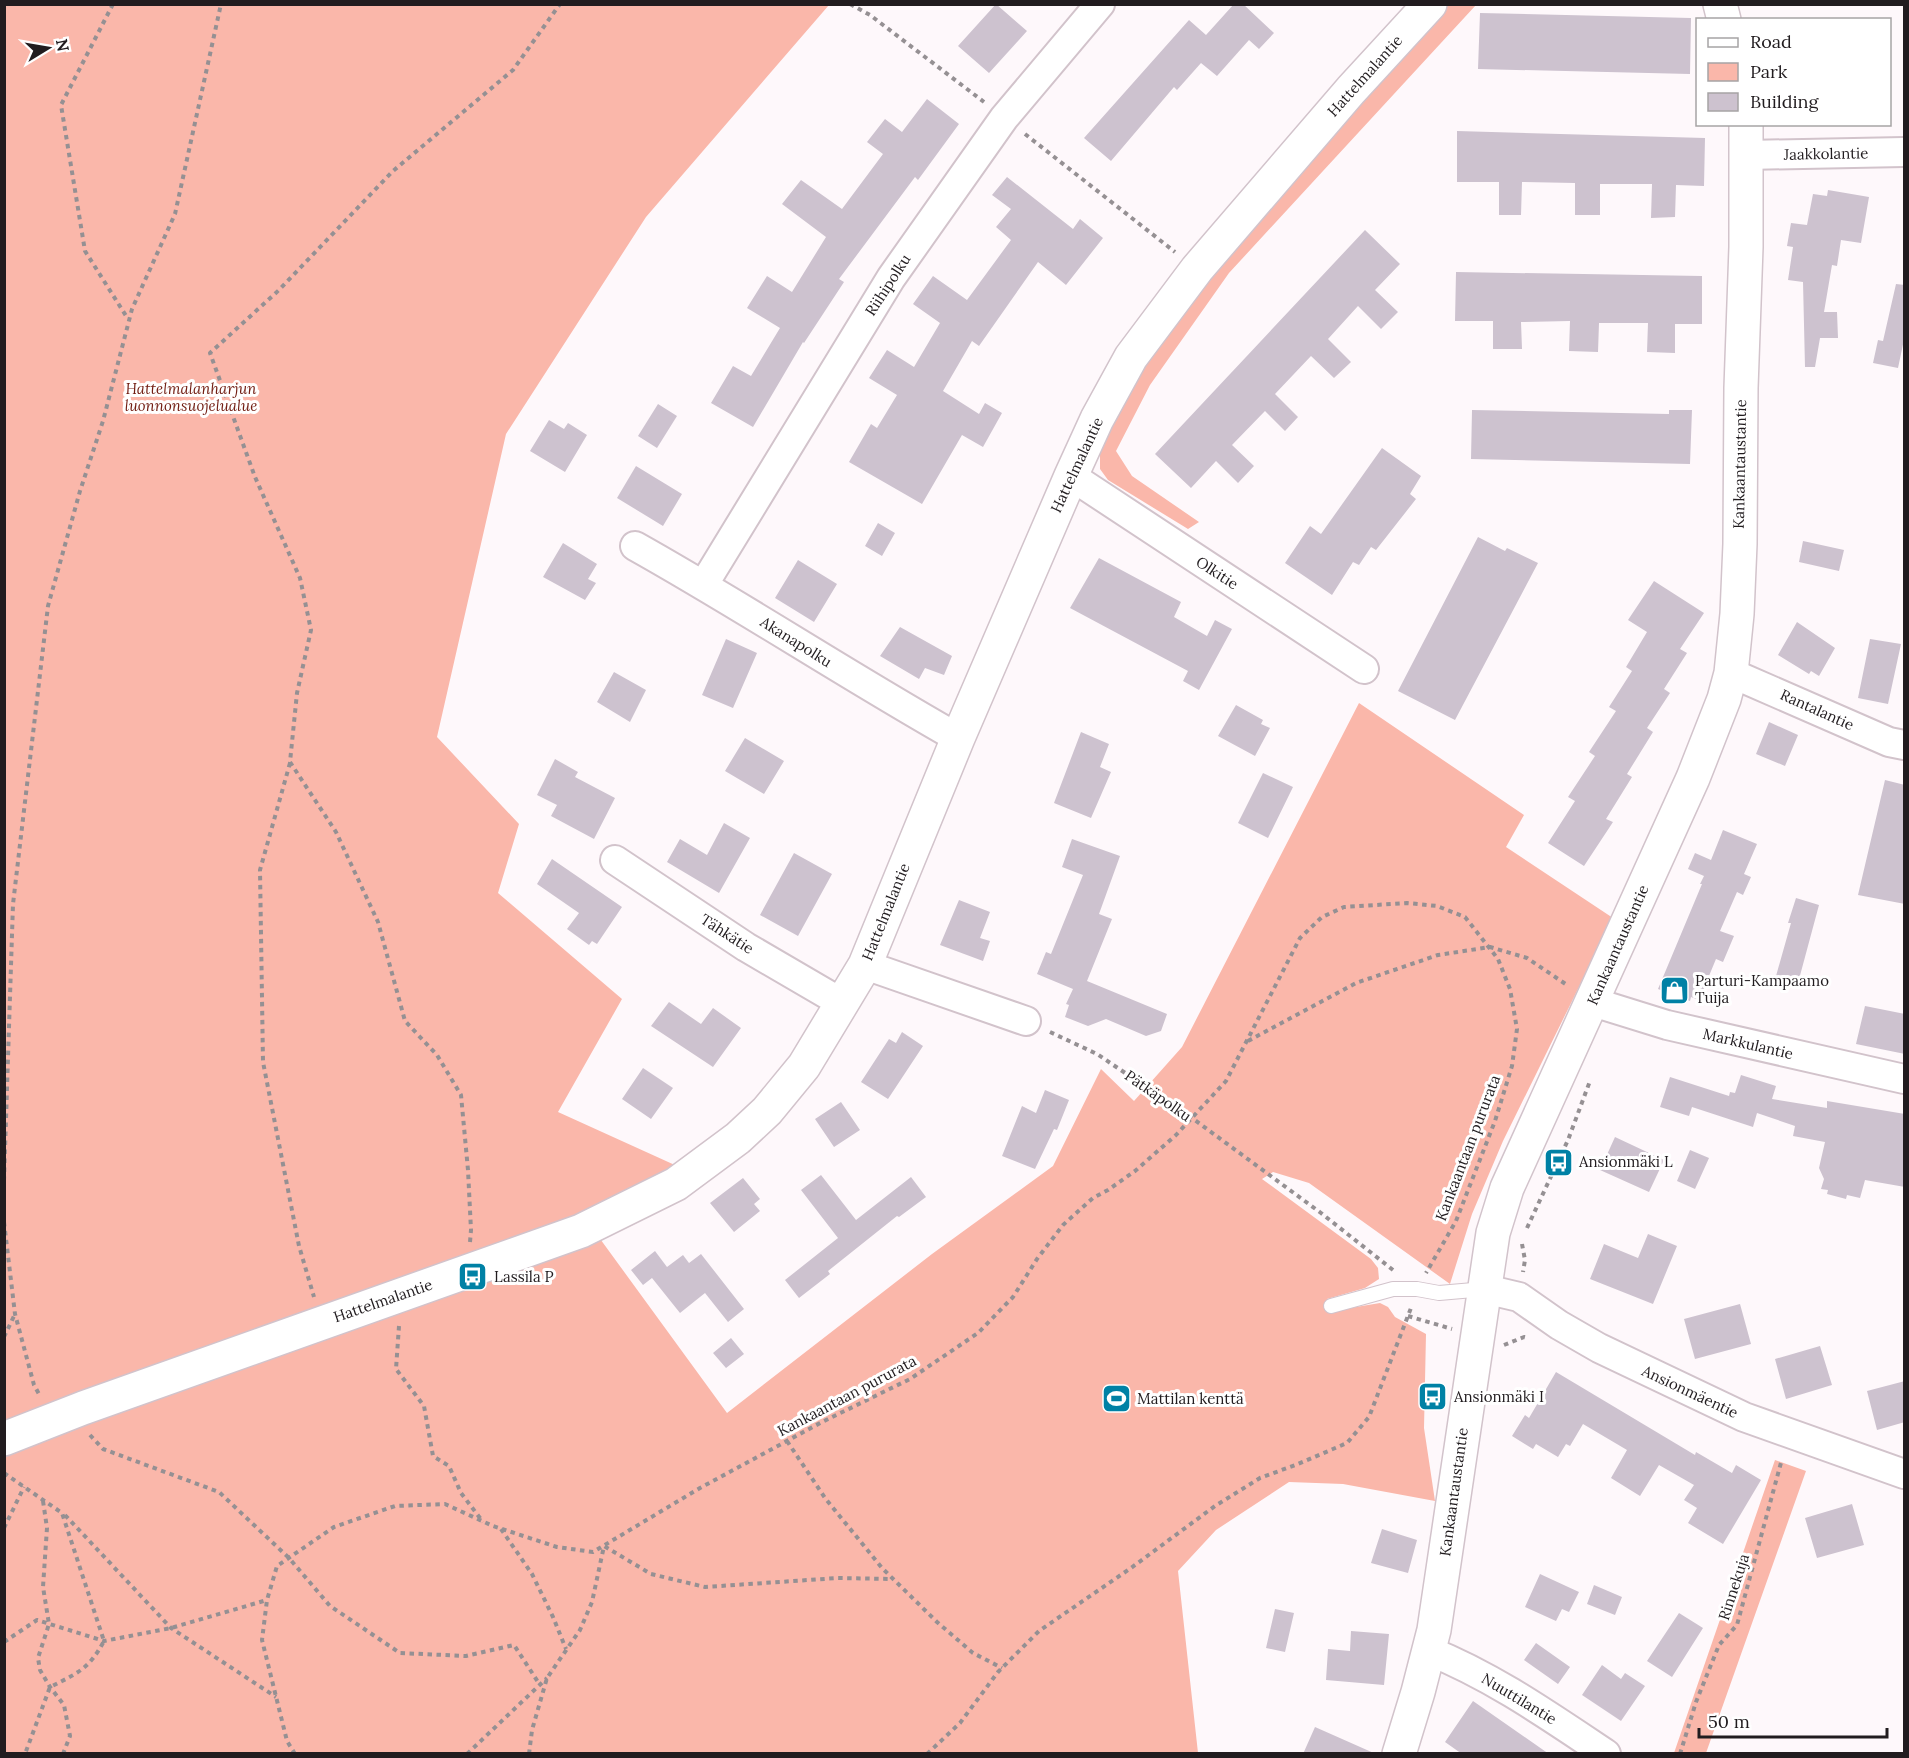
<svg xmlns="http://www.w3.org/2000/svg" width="1909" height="1758" viewBox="0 0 1909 1758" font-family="Lora,serif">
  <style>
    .green { fill: #fab7aa }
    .building { fill: #cdc2cf }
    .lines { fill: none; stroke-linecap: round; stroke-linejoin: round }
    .lane-casing { stroke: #d2c3cb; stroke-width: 16 }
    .street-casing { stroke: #d2c3cb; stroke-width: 32 }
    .secondary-casing { stroke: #d2c3cb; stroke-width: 36 }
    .path { stroke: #959093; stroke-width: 4; stroke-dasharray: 4.5 4.5; stroke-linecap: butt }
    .lane { stroke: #fff; stroke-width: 14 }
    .street { stroke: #fff; stroke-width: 28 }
    .secondary { stroke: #fff; stroke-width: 33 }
    .labels { text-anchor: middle; stroke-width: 6; stroke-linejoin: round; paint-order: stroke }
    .street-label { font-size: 15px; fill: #211c1f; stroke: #fff }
    .park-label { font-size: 15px; font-style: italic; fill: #711c11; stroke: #fff }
    .poi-label { font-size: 15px; fill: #211c1f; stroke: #fff; text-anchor: start }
  </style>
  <rect width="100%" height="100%" fill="#fef8fb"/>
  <!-- green -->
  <path class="green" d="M5 5H829L646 217 506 434 437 737 519 824 498 893 622 999 558 1112 677 1166 598 1236 727 1413 932 1254 1053 1166 1101 1069 1134 1101 1182 1047 1359 703 1524 815 1506 847 1613 918 1503 1141 1472 1214 1450 1284 1309 1183 1273 1172 1262 1179 1371 1259 1378 1268 1379 1279 1365 1288 1327 1299 1332 1311 1380 1303 1388 1307 1395 1317 1426 1334 1424 1428 1435 1501 1343 1484 1289 1482 1216 1530 1178 1571 1198 1753 5 1754Z
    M1448 5H1476L1229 273 1150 385 1116 451 1132 476 1199 522 1188 529 1108 480 1100 469V442L1158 345 1244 230Z
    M1775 1460 1806 1471 1706 1753H1674Z"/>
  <!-- building -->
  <path class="building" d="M996 4 1027 31 989 73 958 46Z
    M1234 4H1243L1274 33 1259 49 1249 40 1217 76 1201 63 1177 90 1174 87 1111 161 1084 138 1189 20 1206 35Z
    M1480 13 1691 18 1690 74 1478 69Z
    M927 99 959 124 918 180 915 177 839 279 844 282 804 343 803 342 753 427 711 403 733 366 751 376 780 328 747 308 767 276 792 292 826 237 782 204 801 180 842 209 883 154 867 142 885 119 902 132Z
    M1457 131 1705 138 1704 186 1676 185 1675 217 1651 218 1652 184H1600V215H1575V183L1522 182 1521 215H1499V182H1457Z
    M1007 177 1073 229 1080 219 1103 238 1066 285 1038 262 979 346 972 341 943 391 979 414 985 403 1002 413 983 447 962 435 922 504 849 462 871 424 877 428 897 395 869 378 887 350 914 367 940 323 913 304 933 276 967 300 1011 240 996 227 1011 209 992 195Z
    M1828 190 1869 197 1861 243 1841 240 1837 266 1832 265 1824 312H1837L1838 338H1820L1815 367H1805L1803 282 1788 280 1793 247 1787 246 1791 223 1807 225 1813 194 1827 196Z
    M1365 230 1400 264 1375 290 1398 312 1381 329 1358 306 1328 339 1351 362 1334 378 1311 356 1275 394 1298 417 1285 431 1265 411 1232 445 1254 466 1238 483 1216 461 1191 488 1155 454Z
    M1456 272 1702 276V324H1675V353L1647 352 1648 323H1599L1598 352 1569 351 1570 321 1521 322 1522 349H1493V321H1455Z
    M1896 284 1905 285V335L1898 368 1873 363 1878 340 1883 341Z
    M658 404 677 416 657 448 638 436Z
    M1472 410 1669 414V410H1692L1690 464 1471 459Z
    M549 420 564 429 568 423 587 435 565 472 530 451Z
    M1382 448 1421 476 1410 494 1416 499 1376 550 1371 547 1359 565 1353 562 1332 595 1285 563 1310 526 1321 534Z
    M636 466 682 494 663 526 617 498Z
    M878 523 895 533 882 556 865 546Z
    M1478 537 1505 551 1507 548 1538 563 1455 720 1398 691Z
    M1803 541 1844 550 1839 571 1799 562Z
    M563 543 597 564 588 579 596 583 585 600 543 577Z
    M1099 558 1181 602 1174 617 1207 636 1215 620 1232 629 1199 690 1183 681 1188 671 1070 608Z
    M798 560 837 584 814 622 775 598Z
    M1654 581 1704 613 1680 649 1687 653 1664 689 1670 693 1647 728 1653 732 1627 774 1632 777 1606 819 1613 822 1584 866 1548 843 1575 801 1568 797 1595 756 1589 752 1616 711 1609 707 1632 671 1626 667 1647 632 1628 620Z
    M1797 622 1835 648 1819 676 1811 671 1809 674 1778 655Z
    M900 627 952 656 944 675 925 668 919 679 880 656Z
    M726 639 757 653 733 708 702 695Z
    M1870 639 1901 644 1888 704 1858 698Z
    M614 672 646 690 630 722 597 702Z
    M1236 705 1263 720 1261 724 1270 728 1255 756 1218 736Z
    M1769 722 1798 735 1785 766 1756 754Z
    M1081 732 1109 744 1100 767 1111 772 1091 818 1054 803Z
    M745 738 784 761 764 794 725 771Z
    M555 759 578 772 575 777 615 798 594 839 551 816 557 805 537 795Z
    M1263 773 1293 787 1268 838 1238 823Z
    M1885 780 1905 785V904L1858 895Z
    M724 823 750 838 719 893 667 862 680 839 707 855Z
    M1723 830 1757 844 1744 874 1751 877 1743 895 1737 892 1720 931 1734 936 1723 962 1716 959 1699 1000 1691 997 1690 1001 1658 989 1702 884H1700L1704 876 1688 869 1695 853 1711 860Z
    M1072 839 1120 856 1099 914 1112 919 1087 981 1167 1014 1161 1031 1146 1036 1106 1019 1088 1026 1065 1017 1069 1005 1066 1004 1073 989 1037 974 1046 952 1051 954 1083 875 1062 867Z
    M794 853 832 874 798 936 760 915Z
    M552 859 622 907 597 944 592 941 589 945 567 929 579 913 537 884Z
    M1796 898 1819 905 1798 983 1776 976 1791 923H1788Z
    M959 900 990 912 980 938 990 941 983 961 940 945Z
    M669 1002 701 1024 713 1008 741 1028 713 1067 651 1026Z
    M1865 1006 1905 1014V1054L1856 1044Z
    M902 1032 923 1046 888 1099 861 1082 889 1039 896 1043Z
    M643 1068 673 1088 651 1119 622 1099Z
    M1741 1075 1776 1086 1772 1099 1827 1108V1101L1905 1114V1187L1865 1180 1860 1198 1847 1195 1846 1199 1827 1194 1828 1190 1821 1189 1824 1179 1819 1168 1825 1142 1793 1136 1795 1126 1757 1113 1753 1127 1692 1107 1689 1116 1660 1107 1670 1077 1729 1096 1730 1092 1735 1093Z
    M1045 1090 1069 1100 1057 1130 1054 1129 1035 1169 1002 1156 1022 1106 1036 1113Z
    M841 1102 860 1130 834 1147 815 1119Z
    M1615 1137 1664 1160 1649 1192 1600 1170Z
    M1690 1150 1709 1158 1695 1189 1677 1181Z
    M821 1175 856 1220 911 1177 926 1197 899 1217 897 1216 828 1271 830 1274 799 1298 785 1280 838 1238 801 1190Z
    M743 1178 760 1199 754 1204 760 1211 734 1232 710 1203Z
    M1648 1234 1677 1246 1653 1304 1590 1279 1604 1244 1638 1258Z
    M655 1251 667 1267 683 1255 689 1263 701 1254 744 1309 728 1322 705 1293 680 1313 652 1278 643 1285 631 1270Z
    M1740 1304 1751 1344 1695 1359 1684 1319Z
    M731 1338 744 1354 726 1368 713 1353Z
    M1820 1346 1832 1385 1786 1399 1775 1359Z
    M1556 1372 1695 1455 1696 1452 1732 1473 1736 1465 1761 1480 1723 1544 1688 1523 1697 1508 1684 1500 1694 1485 1659 1465 1640 1496 1611 1478 1627 1450 1583 1424 1570 1446 1566 1444 1558 1457 1536 1444 1533 1449 1512 1436 1525 1415 1529 1418Z
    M1905 1381V1422L1877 1430 1867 1391Z
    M1852 1504 1864 1545 1817 1558 1805 1518Z
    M1382 1529 1417 1540 1408 1573 1371 1563Z
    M1540 1574 1579 1592 1569 1612 1562 1609 1556 1621 1525 1607Z
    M1594 1585 1622 1597 1615 1615 1587 1604Z
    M1275 1609 1294 1613 1285 1652 1266 1648Z
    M1679 1613 1703 1628 1672 1677 1647 1661Z
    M1351 1631 1389 1634 1384 1685 1326 1680 1328 1649 1350 1651Z
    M1536 1643 1570 1667 1558 1684 1524 1660Z
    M1602 1665 1621 1679 1625 1673 1645 1686 1621 1721 1582 1695Z
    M1473 1701 1549 1754H1462L1445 1742Z
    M1315 1727 1376 1754H1303Z"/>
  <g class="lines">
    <defs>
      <path id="lane" d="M1331 1306 1393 1289H1417L1439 1293 1485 1289"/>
      <path id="street" d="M1747 155 1904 152
        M1071 476 1364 669
        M635 546C744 607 848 676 958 738
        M704 584 891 278 1004 118 1100 4
        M1731 673 1889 742 1904 745
        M615 860 746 947 842 1003
        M865 965 1026 1021
        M1593 1002 1667 1025 1904 1079
        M1485 1289 1519 1297 1559 1325 1599 1348 1744 1417 1904 1474
        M1429 1651C1492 1676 1549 1716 1606 1754"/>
      <path id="secondary" d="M1720 4 1724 20
        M4 1439 83 1408 581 1231 676 1184 738 1138 767 1111 804 1066 865 965 958 738 1071 476 1097 419 1131 357 1197 269 1351 90 1430 4
        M1399 1754 1418 1692 1434 1630 1493 1233 1507 1188 1693 778 1724 699 1731 673 1737 614 1740 544 1741 388 1746 247V124"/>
    </defs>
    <!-- lane casing -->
    <use href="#lane" class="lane-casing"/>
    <!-- street casing -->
    <use href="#street" class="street-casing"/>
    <!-- secondary casing -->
    <use href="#secondary" class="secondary-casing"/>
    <!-- path -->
    <path class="path" d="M113 4 61 105 85 251 128 319
      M850 4 870 15 984 102
      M1025 134 1175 252
      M290 763 260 870 263 1062 299 1246 314 1297
      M1050 1032 1097 1054 1192 1118 1321 1213 1393 1270
      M1248 1041 1356 983 1438 955 1490 947 1527 958 1567 985
      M4 1181 13 904 48 606 80 491 103 421 132 309 175 214 221 4
      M4 1222 15 1314 34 1385 39 1394
      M1527 1228 1568 1140 1590 1081
      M470 1242 471 1230 468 1170 461 1095 437 1055 405 1021 378 922 336 832 290 762 297 693 311 630 300 578 255 477 210 353 279 290 393 171 513 70 560 4
      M1522 1244 1525 1260 1523 1272
      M1408 1316 1452 1329
      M399 1326 396 1369 424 1406 433 1456 449 1466 461 1493 483 1522
      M4 1337 15 1314
      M1504 1345 1524 1337 1528 1338
      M90 1435 103 1449 219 1492 289 1558 330 1606 400 1653 466 1656 514 1645 540 1685
      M787 1441 825 1498 882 1568 937 1622 973 1653 1002 1668
      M4 1473 62 1513 104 1641C89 1669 78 1673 50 1687L25 1754
      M43 1501 47 1528 43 1587 49 1624 38 1658 40 1670 50 1687 64 1705 70 1736 63 1754
      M65 1515 171 1628 276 1697
      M4 1528 24 1487
      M501 1529 532 1574 553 1617 566 1649
      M4 1642 37 1620 104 1641 171 1628 267 1600
      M295 1754 287 1741 262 1640 267 1600 277 1566 334 1527 395 1506 445 1504 493 1526 557 1547 593 1552 700 1488 822 1422 910 1379 978 1333 1013 1297 1037 1259 1063 1225 1093 1198 1108 1190 1135 1171 1176 1135 1226 1081 1300 938 1322 917 1344 907 1407 903 1437 906 1465 917 1498 959 1510 989 1517 1029 1512 1066 1495 1121 1456 1221 1426 1273
      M467 1754 547 1678
      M529 1754 532 1730 547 1678 580 1630 592 1602 604 1546 651 1574 705 1587 838 1578 893 1579
      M927 1754 960 1723 998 1672 1039 1631 1131 1568 1215 1506 1260 1478 1298 1464 1347 1443 1369 1417 1411 1308
      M1680 1754 1696 1702 1719 1645 1737 1625 1782 1459"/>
    <!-- lane -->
    <use href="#lane" class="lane"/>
    <!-- street -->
    <use href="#street" class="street"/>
    <!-- secondary -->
    <use href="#secondary" class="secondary"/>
  </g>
  <!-- icons -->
  <defs>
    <symbol id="shop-square" viewBox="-11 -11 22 22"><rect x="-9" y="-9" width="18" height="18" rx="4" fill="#0081a5" stroke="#fff"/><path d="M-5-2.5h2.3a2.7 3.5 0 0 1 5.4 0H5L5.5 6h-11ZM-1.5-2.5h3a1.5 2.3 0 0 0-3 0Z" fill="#fff"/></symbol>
    <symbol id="bus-square" viewBox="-11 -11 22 22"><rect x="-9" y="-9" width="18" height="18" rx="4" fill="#0081a5" stroke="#fff"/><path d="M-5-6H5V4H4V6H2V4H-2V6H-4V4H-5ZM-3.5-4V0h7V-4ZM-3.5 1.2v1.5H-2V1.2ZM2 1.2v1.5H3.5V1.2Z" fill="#fff"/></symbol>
    <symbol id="stadium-square" viewBox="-11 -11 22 22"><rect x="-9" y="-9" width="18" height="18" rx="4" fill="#0081a5" stroke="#fff"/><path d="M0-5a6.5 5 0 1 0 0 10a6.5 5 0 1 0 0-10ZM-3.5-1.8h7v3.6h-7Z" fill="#fff"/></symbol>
  </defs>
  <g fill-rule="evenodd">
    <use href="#shop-square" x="1658" y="974" width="33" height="33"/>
    <use href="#bus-square" x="1542" y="1146" width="33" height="33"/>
    <use href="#bus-square" x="456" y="1260" width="33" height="33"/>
    <use href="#bus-square" x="1416" y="1380" width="33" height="33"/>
    <use href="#stadium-square" x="1100" y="1382" width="33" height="33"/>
  </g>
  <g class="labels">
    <!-- street labels -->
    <g class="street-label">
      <text transform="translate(1365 76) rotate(-48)" y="5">Hattelmalantie</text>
      <text transform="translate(1826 154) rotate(-1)" y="5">Jaakkolantie</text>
      <text transform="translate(888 285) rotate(-57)" y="5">Riihipolku</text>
      <text transform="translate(1740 464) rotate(-89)" y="5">Kankaantaustantie</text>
      <text transform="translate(1077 465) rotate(-65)" y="5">Hattelmalantie</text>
      <text transform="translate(1217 573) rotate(33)" y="5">Olkitie</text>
      <text transform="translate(796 642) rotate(32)" y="5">Akanapolku</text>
      <text transform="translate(1817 710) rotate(24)" y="5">Rantalantie</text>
      <text transform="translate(886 912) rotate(-68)" y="5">Hattelmalantie</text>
      <text transform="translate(727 934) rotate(33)" y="5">Tähkätie</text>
      <text transform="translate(1618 945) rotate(-66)" y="5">Kankaantaustantie</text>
      <text transform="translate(1748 1044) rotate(13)" y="5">Markkulantie</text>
      <text transform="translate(1158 1096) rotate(35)" y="5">Pätkäpolku</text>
      <text transform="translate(1468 1148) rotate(-69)" y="5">Kankaantaan pururata</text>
      <text transform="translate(383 1301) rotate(-19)" y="5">Hattelmalantie</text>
      <text transform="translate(1690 1392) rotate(25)" y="5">Ansionmäentie</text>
      <text transform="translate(847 1396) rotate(-28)" y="5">Kankaantaan pururata</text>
      <text transform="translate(1454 1492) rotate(-82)" y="5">Kankaantaustantie</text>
      <text transform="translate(1734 1587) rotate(-72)" y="5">Rinnekuja</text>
      <text transform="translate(1519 1699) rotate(31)" y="5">Nuuttilantie</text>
    </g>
    <!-- park labels -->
    <g class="park-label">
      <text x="191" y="394">Hattelmalanharjun<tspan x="191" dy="17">luonnonsuojelualue</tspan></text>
    </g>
    <!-- poi labels -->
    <g class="poi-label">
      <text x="1695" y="986">Parturi-Kampaamo<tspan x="1695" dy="17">Tuija</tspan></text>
      <text x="1579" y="1167">Ansionmäki L</text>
      <text x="494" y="1282">Lassila P</text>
      <text x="1454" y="1402">Ansionmäki I</text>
      <text x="1137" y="1404">Mattilan kenttä</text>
    </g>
  </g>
  <!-- border -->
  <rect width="1909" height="1758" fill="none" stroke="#211c1f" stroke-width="12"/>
  <!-- legend -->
  <rect x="1696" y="18" width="195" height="108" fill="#ffffff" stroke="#a6a4a5" stroke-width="1.5"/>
  <rect x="1708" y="38" width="30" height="9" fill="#ffffff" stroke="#a6a4a5" stroke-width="1.5"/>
  <text x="1750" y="48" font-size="18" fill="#211c1f">Road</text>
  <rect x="1708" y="63" width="30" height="18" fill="#fab7aa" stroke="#a6a4a5" stroke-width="1.5"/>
  <text x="1750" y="78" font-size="18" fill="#211c1f">Park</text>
  <rect x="1708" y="93" width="30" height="18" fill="#cdc2cf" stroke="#a6a4a5" stroke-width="1.5"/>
  <text x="1750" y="108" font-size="18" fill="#211c1f">Building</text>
  <!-- north arrow -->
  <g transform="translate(48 48) rotate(79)" stroke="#ffffff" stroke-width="4.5" paint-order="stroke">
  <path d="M0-4.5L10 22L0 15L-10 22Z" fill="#211c1f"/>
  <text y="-9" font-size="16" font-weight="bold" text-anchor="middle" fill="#211c1f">N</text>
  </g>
  <!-- scale -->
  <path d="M1699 1728v9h188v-9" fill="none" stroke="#211c1f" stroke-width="3"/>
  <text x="1708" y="1728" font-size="18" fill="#211c1f" stroke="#ffffff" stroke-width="4.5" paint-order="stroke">50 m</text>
</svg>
